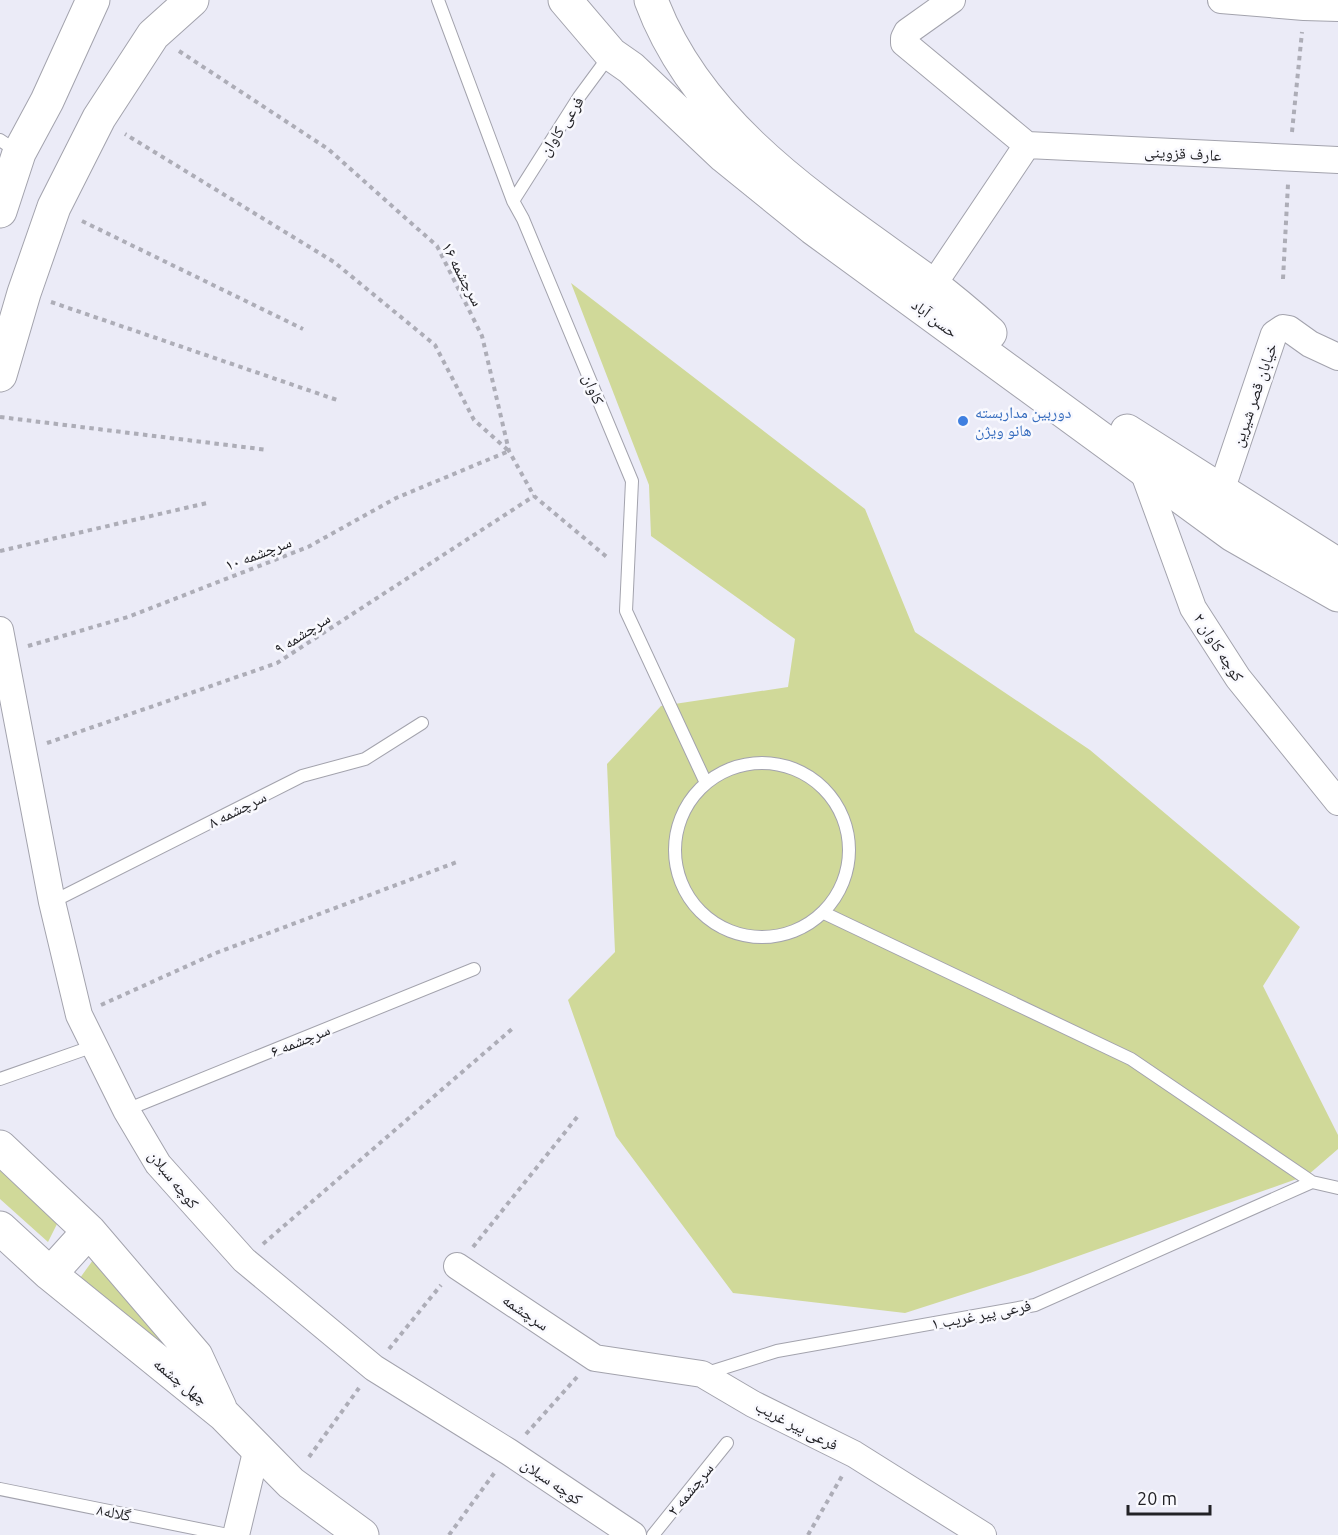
<svg xmlns="http://www.w3.org/2000/svg" width="1338" height="1535" viewBox="0 0 1338 1535" font-family="Ubuntu,'Noto Naskh Arabic',sans-serif">
  <style>
    .green { fill: #d0d999 }
    .lines { fill: none; stroke-linecap: round; stroke-linejoin: round }
    .lane-casing { stroke: #a3a3ad; stroke-width: 14 }
    .street-casing { stroke: #a3a3ad; stroke-width: 28 }
    .secondary-casing { stroke: #a3a3ad; stroke-width: 35 }
    .path { stroke: #adadb7; stroke-width: 4; stroke-dasharray: 4.5 4.5; stroke-linecap: butt }
    .lane { stroke: #fff; stroke-width: 12 }
    .street { stroke: #fff; stroke-width: 26 }
    .secondary { stroke: #fff; stroke-width: 33 }
    .shop-dot { fill: #3f7fe0; stroke: #f9f9fe; stroke-width: 2 }
    .labels { text-anchor: middle; stroke-width: 5; stroke-linejoin: round; paint-order: stroke }
    .street-label { font-size: 16px; fill: #222226; stroke: #f9f9fe }
    .shop-label { font-size: 16px; fill: #366cbe; stroke: #f9f9fe; text-anchor: start }
  </style>
  <rect width="100%" height="100%" fill="#ebebf7"/>
  <!-- green -->
  <path class="green" d="M571 283 865 509 915 632 1090 750 1300 927 1263 986 1338 1135V1149L1308 1175 1030 1273 905 1313 733 1293 616 1136 568 1000 615 952 607 764 661 706 788 687 795 639 651 536 649 485Z
    M0 1170 57 1224 48 1242 0 1199Z
    M93 1260 170 1347 166 1366 80 1278Z"/>
  <g class="lines">
    <defs>
      <path id="lane" d="M438 0 513 201 523 219 632 481 626 611 706 783
        M0 140 18 152
        M513 201 579 97 610 55
        M675 850a87 87 0 1 1 174 0a87 87 0 1 1-174 0Z
        M52 902 302 776 365 759 422 723
        M824 913 1131 1059 1312 1182 1338 1188
        M0 1079 94 1046
        M126 1110 474 969
        M704 1374 777 1351 1035 1305 1312 1182
        M0 1489 228 1535
        M653 1535 727 1443"/>
      <path id="street" d="M952 0 907 32 904 38V43L1027 145 1338 160
        M1221 0 1304 7 1338 8
        M933 285 1027 145
        M1142 468 1193 608 1238 678 1338 802
        M1221 491 1274 334 1283 328 1289 329 1310 344 1338 357
        M0 630 52 902 79 1015 126 1110 158 1164 244 1260 374 1368 509 1452 633 1535
        M457 1266 595 1358 702 1374 753 1404 854 1454 983 1535
        M236 1535 257 1448"/>
      <path id="secondary" d="M565 0 611 54 631 68 724 156 813 228 1233 535 1338 595
        M651 0C699 130 824 206 931 284 951 299 971 316 990 333
        M0 211 19 153 47 101 93 0
        M0 375 24 293 54 207 99 118 153 35 192 0
        M1127 431 1338 565
        M0 1147 89 1231 196 1356 220 1408
        M0 1228 50 1274 224 1415 291 1483 362 1535
        M50 1274 89 1231"/>
    </defs>
    <!-- lane casing -->
    <use href="#lane" class="lane-casing"/>
    <!-- street casing -->
    <use href="#street" class="street-casing"/>
    <!-- secondary casing -->
    <use href="#secondary" class="secondary-casing"/>
    <!-- path -->
    <path class="path" d="M179 51 328 149 437 246 482 336 509 451 534 496 608 558
      M1292 132 1302 32
      M82 221 303 329
      M1283 279 1288 184
      M51 302 340 401
      M0 417 268 450
      M0 551 207 503
      M28 646 128 617 308 547 396 498 509 451 474 420 435 345 334 262 125 134
      M47 743 277 663 534 496
      M101 1005 216 953 457 862
      M263 1244 512 1029
      M473 1247 578 1116
      M389 1349 441 1285
      M526 1434 577 1377
      M309 1457 359 1388
      M449 1535 495 1472
      M808 1535 842 1476"/>
    <!-- lane -->
    <use href="#lane" class="lane"/>
    <!-- street -->
    <use href="#street" class="street"/>
    <!-- secondary -->
    <use href="#secondary" class="secondary"/>
  </g>
  <!-- markers -->
  <circle class="shop-dot" cx="963" cy="421" r="6"/>
  <g class="labels">
    <!-- street labels -->
    <g class="street-label">
      <text transform="translate(561 126) rotate(-57)" y="6">فرعی کاوان</text>
      <text transform="translate(1183 153) rotate(3)" y="6">عارف قزوینی</text>
      <text transform="translate(463 274) rotate(62)" y="6">۱۶ سرچشمه</text>
      <text transform="translate(935 318) rotate(37)" y="6">حسن آباد</text>
      <text transform="translate(594 389) rotate(68)" y="6">کاوان</text>
      <text transform="translate(1254 395) rotate(-71)" y="6">خیابان قصر شیرین</text>
      <text transform="translate(258 553) rotate(-21)" y="6">سرچشمه ۱۰</text>
      <text transform="translate(302 633) rotate(-33)" y="6">سرچشمه ۹</text>
      <text transform="translate(1219 647) rotate(57)" y="6">کوچه کاوان ۲</text>
      <text transform="translate(237 809) rotate(-27)" y="6">سرچشمه ۸</text>
      <text transform="translate(300 1040) rotate(-22)" y="6">سرچشمه ۶</text>
      <text transform="translate(174 1179) rotate(51)" y="6">کوچه سبلان</text>
      <text transform="translate(526 1312) rotate(34)" y="6">سرچشمه</text>
      <text transform="translate(981 1314) rotate(-11)" y="6">فرعی پیر غریب ۱</text>
      <text transform="translate(181 1381) rotate(39)" y="6">چهل چشمه</text>
      <text transform="translate(797 1425) rotate(27)" y="6">فرعی پیر غریب</text>
      <text transform="translate(552 1481) rotate(34)" y="6">کوچه سبلان</text>
      <text transform="translate(690 1489) rotate(-51)" y="6">سرچشمه ۲</text>
      <text transform="translate(114 1512) rotate(11)" y="6">گلاله۸</text>
    </g>
    <!-- shop labels -->
    <g class="shop-label">
      <text x="975" y="418">دوربین مداربسته<tspan x="975" dy="18">هانو ویژن</tspan></text>
    </g>
  </g>
  <!-- scale -->
  <path d="M1128 1505v9h82v-9" fill="none" stroke="#222226" stroke-width="3"/>
  <text x="1137" y="1505" font-size="18" fill="#222226" stroke="#f9f9fe" stroke-width="4.5" paint-order="stroke">20 m</text>
</svg>
